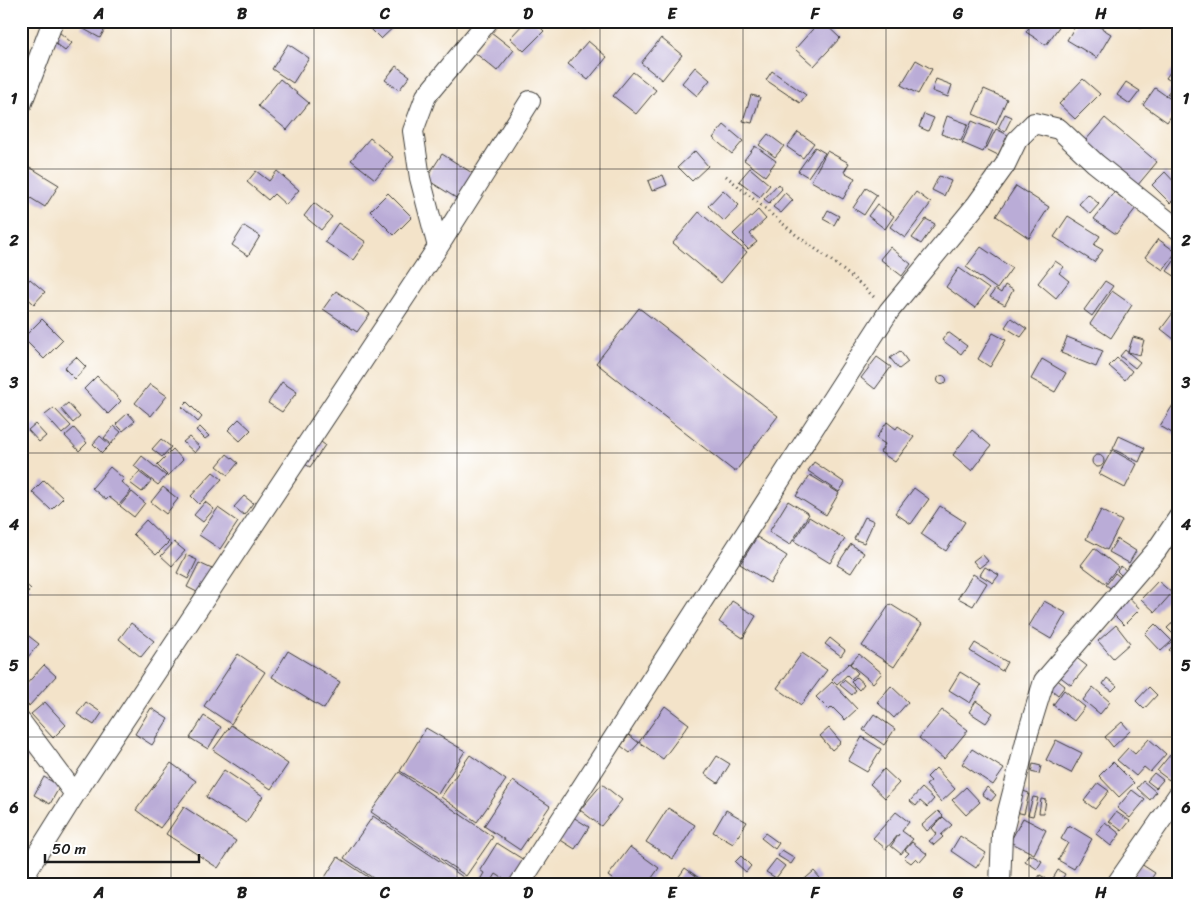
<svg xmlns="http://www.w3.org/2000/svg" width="1200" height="906" viewBox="0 0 1200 906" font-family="Sriracha,sans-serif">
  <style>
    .building { fill: #baacd7 }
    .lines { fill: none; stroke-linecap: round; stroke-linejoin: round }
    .minor-casing { stroke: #3c3a36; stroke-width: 22 }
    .path { stroke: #3c3a36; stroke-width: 3; stroke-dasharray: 1 4; stroke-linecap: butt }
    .minor { stroke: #fff; stroke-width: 20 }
    .grid { fill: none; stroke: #1c1c1c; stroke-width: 1; stroke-opacity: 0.55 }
    .neatline { fill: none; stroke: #1c1c1c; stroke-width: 2 }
    .grid-label { font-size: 16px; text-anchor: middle; font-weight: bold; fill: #1c1c1c }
  </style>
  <rect width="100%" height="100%" fill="#fff"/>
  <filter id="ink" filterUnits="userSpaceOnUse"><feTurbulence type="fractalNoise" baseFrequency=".02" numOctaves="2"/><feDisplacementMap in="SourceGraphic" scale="10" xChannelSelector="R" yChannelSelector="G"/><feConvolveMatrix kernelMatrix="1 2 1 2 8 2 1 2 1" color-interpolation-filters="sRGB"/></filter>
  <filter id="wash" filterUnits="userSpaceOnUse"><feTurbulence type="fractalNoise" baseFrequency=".0096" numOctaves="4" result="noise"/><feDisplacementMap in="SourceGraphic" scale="20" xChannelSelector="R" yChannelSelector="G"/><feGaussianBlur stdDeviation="1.12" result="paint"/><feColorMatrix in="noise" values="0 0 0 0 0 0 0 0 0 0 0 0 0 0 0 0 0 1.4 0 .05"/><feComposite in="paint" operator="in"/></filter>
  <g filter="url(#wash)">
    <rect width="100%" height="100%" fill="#f3e3c9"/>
    <g id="blocks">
      <!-- building -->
      <path class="building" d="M85 21H96L106 27 100 38 82 28Z
        M160 21H170L167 26Z
        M368 21H400L381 39 365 23Z
        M526 21H534L544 31 524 51 510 38Z
        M577 21H590L586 27Z
        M820 21H822L840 38 814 66 795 49Z
        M831 21H842L836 26Z
        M1033 21H1063L1046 45 1026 32Z
        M1078 21H1090L1111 34 1097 58 1067 40Z
        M1129 21H1145L1142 28Z
        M59 32 72 43 65 51 52 41Z
        M491 32 514 50 497 71 474 52Z
        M661 38 682 55 662 80 641 63Z
        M588 41 607 57 588 80 568 64Z
        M288 44 309 58 293 83 272 69Z
        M916 60 932 69 918 94 901 85Z
        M1177 62 1179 63V86L1166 78Z
        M396 66 410 76 399 90 385 80Z
        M695 67 710 80 697 96 682 83Z
        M772 71 806 95 800 103 766 80Z
        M633 72 656 90 636 114 613 96Z
        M280 79 309 103 287 130 258 106Z
        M936 79 952 85 948 97 932 91Z
        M1083 79 1100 94 1075 119 1059 104Z
        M1126 82 1140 91 1130 104 1117 95Z
        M1173 86 1179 90V102L1167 94Z
        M1155 88 1179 105 1167 122 1143 105Z
        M984 89 1007 99 996 124 973 114Z
        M751 95 760 97 752 123 743 121Z
        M924 114 934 118 928 131 919 127Z
        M1005 114 1012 117 1005 131 998 128Z
        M947 116 968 124 961 141 941 134Z
        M1105 118 1157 162 1137 186 1085 141Z
        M972 121 993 130 983 152 962 143Z
        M724 125 743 141 732 154 713 138Z
        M996 129 1008 135 998 155 986 149Z
        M798 132 814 143 803 158 787 147Z
        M768 134 784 146 775 157 759 145Z
        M370 138 393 157 375 179 351 160Z
        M755 146 776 161 765 176 744 160Z
        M815 147 825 153 808 177 798 171Z
        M695 151 708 166 692 181 678 167Z
        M827 151 849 163 844 172 855 178 843 199 811 181Z
        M442 154 477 176 461 201 426 179Z
        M28 166 59 185 45 207 21 192V176Z
        M750 168 770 185 760 197 739 181Z
        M256 171 269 181 277 171 299 190 286 205 274 194 268 200 247 182Z
        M1165 172 1179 187V194L1170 203 1152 185Z
        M663 175 667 185 652 191 648 181Z
        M939 176 951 181 944 196 932 190Z
        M778 184 782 189 769 203 764 199Z
        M1016 186 1049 207 1029 238 996 216Z
        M866 188 877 195 864 215 853 208Z
        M723 190 739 205 724 221 708 206Z
        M916 192 931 203 905 238 890 227Z
        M1114 192 1136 208 1116 234 1094 219Z
        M388 193 412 217 394 235 370 211Z
        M785 193 793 200 781 213 773 207Z
        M1088 194 1099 204 1090 214 1079 204Z
        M314 203 332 217 321 230 304 216Z
        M877 204 894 216 885 229 868 216Z
        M758 210 766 219 750 234 757 242 748 249 733 234Z
        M828 210 839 216 834 225 823 219Z
        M699 212 747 252 721 283 673 243Z
        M1068 216 1100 236 1094 245 1103 250 1094 262 1054 237Z
        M926 219 935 224 921 244 912 238Z
        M338 223 366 242 353 260 325 242Z
        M244 226 260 236 248 256 232 245Z
        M1158 239 1176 252 1163 270 1145 257Z
        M890 247 911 264 902 276 880 259Z
        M981 247 1012 268 997 289 966 267Z
        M1179 254V279L1167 271Z
        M1055 261 1064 267 1059 273 1069 281 1056 298 1038 283Z
        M21 263 27 268 21 274Z
        M959 268 989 289 975 308 946 287Z
        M30 279 45 292 34 304 21 292V289Z
        M1105 281 1113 286 1092 316 1084 310Z
        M1005 285 1013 290 1005 305 990 297 995 289 1001 293Z
        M336 291 370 314 357 332 323 309Z
        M1112 291 1132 305 1111 338 1090 324Z
        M1179 305V343L1161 329Z
        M639 308 778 416 735 472 596 363Z
        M1011 318 1027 329 1021 337 1005 327Z
        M42 319 63 340 44 359 23 338Z
        M948 332 967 346 961 354 942 340Z
        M993 333 1006 340 990 367 978 359Z
        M1067 337 1103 351 1096 367 1061 353Z
        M1133 337 1144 340 1140 355 1128 352Z
        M1125 350 1140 362 1135 368 1120 356Z
        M900 351 908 362 899 369 890 358Z
        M76 357 86 367 75 379 64 368Z
        M877 357 891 367 875 389 861 378Z
        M1117 358 1132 371 1125 380 1109 366Z
        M1042 359 1066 373 1055 392 1031 379Z
        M1179 359V372L1173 369Z
        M937.5 380a4.5 4.5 0 1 1 9 0a4.5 4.5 0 1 1-9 0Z
        M97 376 121 401 108 414 84 389Z
        M282 382 297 392 282 412 268 403Z
        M150 384 167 396 151 416 135 403Z
        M187 402 202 417 198 422 182 407Z
        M68 403 80 417 73 423 61 409Z
        M1173 405 1179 409V437L1160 426Z
        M54 408 71 426 62 434 45 415Z
        M128 413 135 421 123 431 116 424Z
        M239 419 251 430 240 441 228 430Z
        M887 422 896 429 898 426 914 437 895 462 880 452 885 444 876 438Z
        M35 424 46 436 39 442 28 430Z
        M114 426 121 432 111 444 104 438Z
        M200 427 209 436 205 439 196 430Z
        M74 428 87 443 79 451 65 436Z
        M972 430 991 446 972 471 953 455Z
        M100 436 110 445 102 453 93 444Z
        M1119 436 1145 448 1139 462 1113 449Z
        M189 437 200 447 195 453 183 442Z
        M161 439 171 447 162 457 152 449Z
        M317 439 325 445 310 467 301 462Z
        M173 449 183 460 168 476 157 465Z
        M1112 450 1137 464 1125 488 1099 474Z
        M227 454 238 463 228 475 217 466Z
        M1092 461a6 6 0 1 1 12 0a6 6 0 1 1-12 0Z
        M142 456 166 476 158 485 134 466Z
        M814 462 845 483 839 492 808 471Z
        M110 467 124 479 121 482 131 491 119 505 109 497 106 500 92 488Z
        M139 472 151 481 142 492 130 483Z
        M213 472 222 479 199 504 191 496Z
        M810 475 839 493 826 515 796 496Z
        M44 480 63 498 51 510 32 492Z
        M163 487 178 499 166 514 151 502Z
        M914 488 929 499 911 524 895 513Z
        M132 492 145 503 134 517 120 506Z
        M244 496 253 503 244 515 234 507Z
        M788 501 809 514 790 545 769 532Z
        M205 502 214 509 203 522 194 515Z
        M940 506 965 522 946 551 921 534Z
        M218 508 238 522 220 549 199 535Z
        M1101 510 1122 521 1107 550 1086 539Z
        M809 517 845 539 830 563 794 541Z
        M865 517 874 521 864 543 854 539Z
        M146 520 169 542 156 555 133 534Z
        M757 537 787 556 770 583 740 564Z
        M1117 539 1136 551 1129 563 1109 552Z
        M174 542 185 551 172 566 161 556Z
        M851 544 864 553 851 573 837 565Z
        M1094 548 1118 567 1105 583 1081 565Z
        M982 554 988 561 979 568 973 561Z
        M186 555 197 560 188 579 177 573Z
        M199 563 212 569 199 593 187 587Z
        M1121 566 1129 573 1124 578 1117 571Z
        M985 567 999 575 993 583 980 575Z
        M1115 573 1124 580 1115 591 1106 585Z
        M973 574 987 583 973 606 958 598Z
        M21 580 31 589 21 599Z
        M1158 581 1172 593 1155 612 1141 599Z
        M1128 596 1140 609 1124 625 1111 612Z
        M732 601 756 616 743 638 719 622Z
        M1044 601 1066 613 1051 639 1029 626Z
        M890 604 922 624 894 667 862 646Z
        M1179 617V635L1176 637 1167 628Z
        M131 623 154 641 141 657 119 639Z
        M1155 624 1172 641 1161 651 1145 634Z
        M1116 625 1130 643 1113 658 1098 641Z
        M21 630 39 644 21 665Z
        M830 638 845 650 841 656 825 644Z
        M975 643 1007 662 1002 671 970 651Z
        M1175 643 1179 647V649L1174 654 1169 650Z
        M288 651 340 682 324 709 272 677Z
        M802 653 827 670 801 705 777 688Z
        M238 654 265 672 231 724 204 706Z
        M859 654 882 673 873 683 850 664Z
        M1074 656 1087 666 1071 685 1058 675Z
        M849 663 858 673 851 679 847 675 837 684 832 679Z
        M44 665 56 676 29 706 21 699V690Z
        M960 672 981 685 970 703 949 690Z
        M856 677 864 684 859 690 851 682Z
        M1055 678 1065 686 1058 695 1048 687Z
        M1107 678 1117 686 1112 691 1103 684Z
        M844 680 856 690 852 695 840 685Z
        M832 682 857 709 845 720 832 707 829 710 816 697Z
        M891 686 908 702 894 718 877 702Z
        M1093 687 1110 702 1100 714 1083 700Z
        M1149 687 1157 695 1144 709 1136 701Z
        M1064 690 1085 707 1074 721 1053 705Z
        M976 701 993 713 986 723 969 712Z
        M45 702 66 725 53 738 31 714Z
        M86 702 102 713 94 725 77 714Z
        M665 706 689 724 663 759 639 742Z
        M151 708 168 719 152 745 135 734Z
        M942 710 968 730 944 759 919 738Z
        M874 714 895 729 884 745 863 730Z
        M204 716 221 727 208 749 190 738Z
        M1122 722 1130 731 1113 747 1105 737Z
        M231 725 288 764 271 789 213 750Z
        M426 728 465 751 438 794 400 771Z
        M829 728 841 742 832 750 820 736Z
        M629 735 639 743 630 753 621 746Z
        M862 737 881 749 867 772 848 761Z
        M1149 739 1166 754 1150 772 1144 767 1136 776 1117 760 1128 748 1135 754Z
        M1056 740 1082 753 1071 773 1046 760Z
        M972 749 1004 769 993 785 962 764Z
        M21 751 29 757 21 767Z
        M470 755 506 780 477 822 441 797Z
        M1170 755 1179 761V767L1169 780 1157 771Z
        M717 756 730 764 718 783 705 774Z
        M1113 762 1134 783 1119 797 1099 776Z
        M171 763 196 781 160 828 136 810Z
        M1033 764 1041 766 1039 774 1031 772Z
        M936 768 955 789 941 802 926 785 931 781 927 777Z
        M884 769 899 783 885 798 870 784Z
        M224 770 263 796 246 823 206 797Z
        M399 772 493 837 466 876 371 812Z
        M1154 773 1163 780 1156 788 1147 781Z
        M44 777 60 786 50 804 34 795Z
        M513 781 550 806 520 850 484 826Z
        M1143 781 1156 792 1150 800 1137 788Z
        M1098 783 1109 791 1095 809 1084 801Z
        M602 784 622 800 601 826 580 810Z
        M966 787 980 802 966 815 952 800Z
        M987 787 996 795 991 801 982 794Z
        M922 788 934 799 927 807 920 801 916 806 910 801Z
        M1020 790 1029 793 1024 814 1016 812Z
        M1132 790 1145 800 1130 818 1117 808Z
        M1033 797 1038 798 1033 816 1028 815Z
        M1041 799 1046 800 1044 813H1039Z
        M184 807 236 841 218 868 166 834Z
        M668 808 695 825 673 859 646 842Z
        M726 810 747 822 733 844 713 832Z
        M938 811 943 816 927 831 922 825Z
        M896 812 909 822 902 831 913 839 901 854 891 846 899 834 886 849 873 838Z
        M1116 812 1130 821 1122 831 1109 821Z
        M373 816 466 879 462 885H383L344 858Z
        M573 817 589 827 575 849 559 839Z
        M943 817 952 825 941 835 943 837 934 845 929 841 937 834 932 828Z
        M1023 818 1046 830 1034 854 1010 842Z
        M1105 822 1120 834 1111 846 1096 834Z
        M1069 825 1092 839 1074 869 1058 860 1068 843 1061 839Z
        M765 833 779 843 775 849 761 838Z
        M960 836 986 853 976 868 951 851Z
        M912 842 927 854 920 862 916 858 911 863 904 858 909 853 905 850Z
        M497 843 524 860 510 883 496 874 493 879 502 885H477L484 873 480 870Z
        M630 847 659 868 647 885H620L608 876Z
        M782 850 795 858 791 864 778 856Z
        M1029 854 1042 861 1037 869 1025 861Z
        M741 856 751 866 746 872 735 862Z
        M338 857 380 885H320Z
        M776 859 785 866 776 878 766 872Z
        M1141 864 1155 873 1147 885H1131L1128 883Z
        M685 868 709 885H673Z
        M1058 870 1065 874 1059 885H1049Z
        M814 871 820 878 812 885H798Z
        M1040 875 1047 879 1044 885H1034Z"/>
    </g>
  </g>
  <g filter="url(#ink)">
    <use href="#blocks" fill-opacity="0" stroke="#3c3a36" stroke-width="1"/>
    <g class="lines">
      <defs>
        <path id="minor" d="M21 105 53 21
          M438 247 530 101
          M21 722 75 794
          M21 880 75 794 438 247 420 178 413 131 426 96 488 21
          M519 885 889 311 977 204 1005 165 1017 140 1034 123 1059 129 1095 163 1179 230
          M1000 885 1002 835 1028 733 1044 681 1156 551 1179 517
          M1116 885 1179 794"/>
      </defs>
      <!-- minor casing -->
      <use href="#minor" class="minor-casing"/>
      <!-- path -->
      <path class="path" d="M726 176 795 234 828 258 859 283 876 299"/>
      <!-- minor -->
      <use href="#minor" class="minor"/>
    </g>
  </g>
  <!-- grid -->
  <path class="grid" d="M171 21V885M314 21V885M457 21V885M600 21V885M743 21V885M886 21V885M1029 21V885M21 169H1179M21 311H1179M21 453H1179M21 595H1179M21 737H1179"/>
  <!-- margin -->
  <rect width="1200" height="906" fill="none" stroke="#fff" stroke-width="55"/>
  <!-- scale -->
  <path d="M45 854v8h154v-8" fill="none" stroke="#1c1c1c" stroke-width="2.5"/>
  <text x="52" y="854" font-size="15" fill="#1c1c1c" stroke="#ffffff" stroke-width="4" paint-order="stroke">50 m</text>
  <rect x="28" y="28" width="1144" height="850" class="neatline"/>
  <g class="grid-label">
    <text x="99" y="19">A</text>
    <text x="242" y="19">B</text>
    <text x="385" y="19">C</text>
    <text x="528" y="19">D</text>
    <text x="672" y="19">E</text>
    <text x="815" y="19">F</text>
    <text x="958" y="19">G</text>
    <text x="1101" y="19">H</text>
    <text x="14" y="104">1</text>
    <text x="1186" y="104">1</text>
    <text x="14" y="246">2</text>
    <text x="1186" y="246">2</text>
    <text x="14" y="388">3</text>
    <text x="1186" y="388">3</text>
    <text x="14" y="530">4</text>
    <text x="1186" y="530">4</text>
    <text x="14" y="671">5</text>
    <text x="1186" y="671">5</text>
    <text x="14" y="813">6</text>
    <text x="1186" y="813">6</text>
    <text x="99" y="898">A</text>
    <text x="242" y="898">B</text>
    <text x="385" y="898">C</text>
    <text x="528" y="898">D</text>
    <text x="672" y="898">E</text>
    <text x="815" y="898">F</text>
    <text x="958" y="898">G</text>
    <text x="1101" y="898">H</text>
  </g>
</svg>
